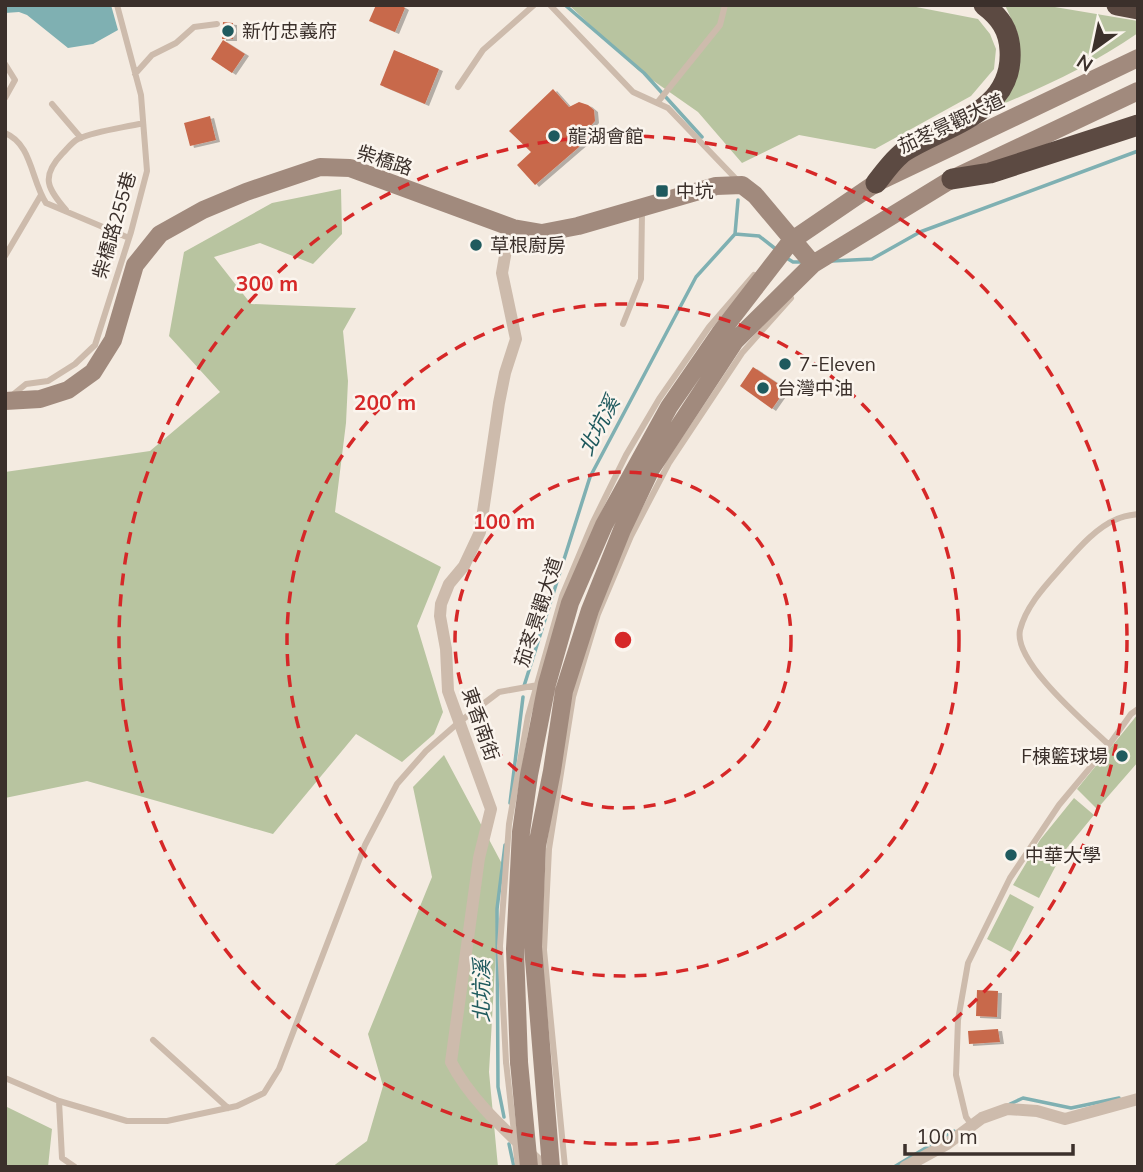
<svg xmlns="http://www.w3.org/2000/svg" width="1143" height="1172" viewBox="0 0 1143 1172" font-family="Mulish,'Noto Sans TC',sans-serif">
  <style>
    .green { fill: #b8c4a0 }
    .water { fill: #7fb0b2 }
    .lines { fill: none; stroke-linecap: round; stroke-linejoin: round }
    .stream { stroke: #7fb0b2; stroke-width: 3.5 }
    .building { fill: #c8694b; filter: url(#shadow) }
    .lane { stroke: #cdbbac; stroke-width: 6 }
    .street { stroke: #cdbbac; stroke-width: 12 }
    .secondary { stroke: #a18a7d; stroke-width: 18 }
    .highway { stroke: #5c4a42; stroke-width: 21 }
    .lane-bridge { stroke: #cdbbac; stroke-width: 6 }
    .secondary-bridge { stroke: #a18a7d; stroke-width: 18 }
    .ring { fill: none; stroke: #d62828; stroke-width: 3.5; stroke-dasharray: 12 9 }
    .poi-dot { fill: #1f5a5e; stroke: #fbf5ee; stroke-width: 2.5 }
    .labels { text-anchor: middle; stroke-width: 5; stroke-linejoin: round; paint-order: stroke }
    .poi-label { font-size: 19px; fill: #3b302b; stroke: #fbf5ee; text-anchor: start }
    .street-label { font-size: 19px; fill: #3b302b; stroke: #fbf5ee }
    .water-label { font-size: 21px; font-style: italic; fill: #1f5a5e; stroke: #fbf5ee }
    .centre { fill: #d62828; stroke: #fbf5ee; stroke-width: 3.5 }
    .ring-label { font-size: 21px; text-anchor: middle; font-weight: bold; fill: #d62828; stroke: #fbf5ee; stroke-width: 5; stroke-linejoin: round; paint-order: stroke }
  </style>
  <defs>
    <filter id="shadow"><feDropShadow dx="4" dy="2" stdDeviation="0" flood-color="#0004"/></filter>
  </defs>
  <rect width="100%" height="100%" fill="#f4ebe1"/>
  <!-- green -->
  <path class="green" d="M569 5H906L978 19 990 34 996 49 994 69 971 96 875 149 799 135 742 163 698 112 638 70Z
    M1005 5H1043L1138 21V33C1090 66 1044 87 991 109L1018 34Z
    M341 189 342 234 313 264 260 243 214 257 251 304 356 308 343 331 348 381 346 423 335 512 441 567 417 626 443 712 434 734 402 762 356 734 273 834 87 781 5 798V472L150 451 220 392 169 336 184 252 272 203Z
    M1138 714V762L1097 809 1077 789Z
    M444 755 501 862 489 1072 498 1167H332L367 1141 383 1086 368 1034 432 877 413 787Z
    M1074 798 1094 815 1062 854 1039 898 1013 885 1040 840Z
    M1010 894 1034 907 1011 952 987 939Z
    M5 1106 52 1129 48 1167H5Z"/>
  <!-- water -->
  <path class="water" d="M5 5H111L118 30 93 44 68 48 27 15 19 12 5 13Z"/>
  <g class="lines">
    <!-- stream -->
    <path class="stream" d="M565 5 644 73 702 137
      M735 234 759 236 777 250
      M785 257 793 262H804
      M832 261 872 259 920 232 1138 151
      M524 686 590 477 696 277 735 234 738 200
      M510 803 523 697
      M1010 1104 1023 1098 1071 1108 1119 1098
      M504 1117 498 1087 497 909 505 845
      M509 1144 514 1167
      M894 1167 954 1131"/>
  </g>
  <!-- building -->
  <path class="building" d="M376 5H400L405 8 395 32 369 21Z
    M223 22 233 23V39H222Z
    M223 40 245 54 232 73 211 59Z
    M394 50 439 69 425 104 380 85Z
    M553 89 569 107 579 102 588 105 594 110 595 121 588 129 593 135 535 185 517 165 531 152 509 131Z
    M210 116 216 140 190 146 184 123Z
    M753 367 786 389 772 409 740 386Z
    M977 990 998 991 997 1017 976 1016Z
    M998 1029 1000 1042 969 1044 968 1031Z"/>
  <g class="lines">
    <!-- lane -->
    <path class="lane" d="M550 5 633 92 668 108 738 181
      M5 64 15 80 5 98
      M135 74 152 55 176 43 194 27 217 24
      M458 87 483 50 534 5
      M657 103 720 25 725 5
      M52 104 81 138
      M5 133C32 144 31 180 46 203L129 238
      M66 210C48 189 40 177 62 154 67 149 72 142 78 139 98 130 123 128 143 123
      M5 256 41 195
      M623 324 641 279 642 212
      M10 397 26 384 48 381 75 364 95 345 131 232 147 171 141 95 117 5
      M1109 745C1086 723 1013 662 1020 630 1026 606 1045 586 1061 568 1077 550 1095 528 1117 519 1123 516 1131 515 1138 514
      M153 1040 228 1108
      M506 1062 500 946 509 824 528 716 562 596 593 522 626 455 659 399 709 327 754 275
      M5 1078 59 1101 127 1121H167L237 1106 264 1093 279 1069 365 845 397 784 426 751 458 723 499 692 538 685
      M59 1101 62 1158 75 1167
      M971 1124 966 1117 956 1075 958 1020 968 963 1010 878 1059 805 1109 745 1131 714 1138 709
      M565 1167 544 950 549 849 573 697 598 614 631 536 669 463 742 353 791 298"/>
    <!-- street -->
    <path class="street" d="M510 227 502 273 516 339 505 373 499 403 480 532 464 566 449 584 441 604 440 616 446 649 448 691 491 809 479 858 451 1062C472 1103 511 1135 544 1167
      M905 1167 947 1144 982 1118 1007 1109 1037 1111 1065 1119 1138 1099"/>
    <!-- secondary -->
    <path class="secondary" d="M5 401 40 399 68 390 93 372 113 340 135 265 160 234 203 210 246 192 320 167 350 168 513 228 542 233 578 226 716 186 742 185 755 195 813 264
      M519 1062 515 949 521 832 529 775 547 684 570 603 604 525 669 407 720 333 791 241 876 183 1138 58
      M551 1167 533 947 537 846 552 771 564 691 590 610 622 530 651 469 735 341 813 264 952 179 1138 91"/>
    <!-- highway -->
    <path class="highway" d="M1117 5 1138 9
      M952 179 990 173 1138 125
      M876 183C884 173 894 158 905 151 946 125 1014 113 1010 50 1009 30 1000 17 984 5"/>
    <!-- lane-bridge -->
    <path class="lane-bridge" d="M506 1062 518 1167"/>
    <!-- secondary-bridge -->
    <path class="secondary-bridge" d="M519 1062 529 1167"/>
  </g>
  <!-- distance rings -->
  <g class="ring">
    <circle cx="623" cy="640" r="168"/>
    <circle cx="623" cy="640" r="336"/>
    <circle cx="623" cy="640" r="504"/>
  </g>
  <!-- markers -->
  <g class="poi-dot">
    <circle cx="228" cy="31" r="7"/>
    <circle cx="554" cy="136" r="7"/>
    <rect x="655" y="184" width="14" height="14" rx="3.5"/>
    <circle cx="476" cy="245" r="7"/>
    <circle cx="785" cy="364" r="7"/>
    <circle cx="763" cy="388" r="7"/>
    <circle cx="1122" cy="756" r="7"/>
    <circle cx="1011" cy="855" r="7"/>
  </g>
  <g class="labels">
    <!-- poi labels -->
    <g class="poi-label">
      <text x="242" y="38">新竹忠義府</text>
      <text x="568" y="143">龍湖會館</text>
      <text x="676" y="198">中坑</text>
      <text x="490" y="252">草根廚房</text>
      <text x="799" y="371">7-Eleven</text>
      <text x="777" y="395">台灣中油</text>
      <text x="1108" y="763" text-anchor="end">F棟籃球場</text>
      <text x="1025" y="862">中華大學</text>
    </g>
    <!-- street labels -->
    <g class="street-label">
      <text transform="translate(951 123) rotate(-25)" y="7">茄苳景觀大道</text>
      <text transform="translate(385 160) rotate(18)" y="7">柴橋路</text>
      <text transform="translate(114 225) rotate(-74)" y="7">柴橋路255巷</text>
      <text transform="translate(538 612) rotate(-72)" y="7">茄苳景觀大道</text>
      <text transform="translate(481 724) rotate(71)" y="7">東香南街</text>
    </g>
    <!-- water labels -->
    <g class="water-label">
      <text transform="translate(599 426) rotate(-62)" y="7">北坑溪</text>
      <text transform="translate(482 991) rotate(-90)" y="7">北坑溪</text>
    </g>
  </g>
  <circle cx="623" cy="640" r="10" class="centre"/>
  <g class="ring-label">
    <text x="267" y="291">300 m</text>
    <text x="385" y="410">200 m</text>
    <text x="504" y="529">100 m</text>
  </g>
  <!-- border -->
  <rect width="1143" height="1172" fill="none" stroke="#3b302b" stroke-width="14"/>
  <!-- north arrow -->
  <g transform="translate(1094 49) rotate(213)" stroke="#fbf5ee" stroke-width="5" paint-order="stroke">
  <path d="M0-5L12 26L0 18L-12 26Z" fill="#3b302b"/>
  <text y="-10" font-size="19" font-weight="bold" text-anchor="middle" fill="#3b302b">N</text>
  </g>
  <!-- scale -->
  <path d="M905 1144v10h168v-10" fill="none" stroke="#3b302b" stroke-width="3.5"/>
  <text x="916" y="1144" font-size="21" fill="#3b302b" stroke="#fbf5ee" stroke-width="5" paint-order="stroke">100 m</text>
</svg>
